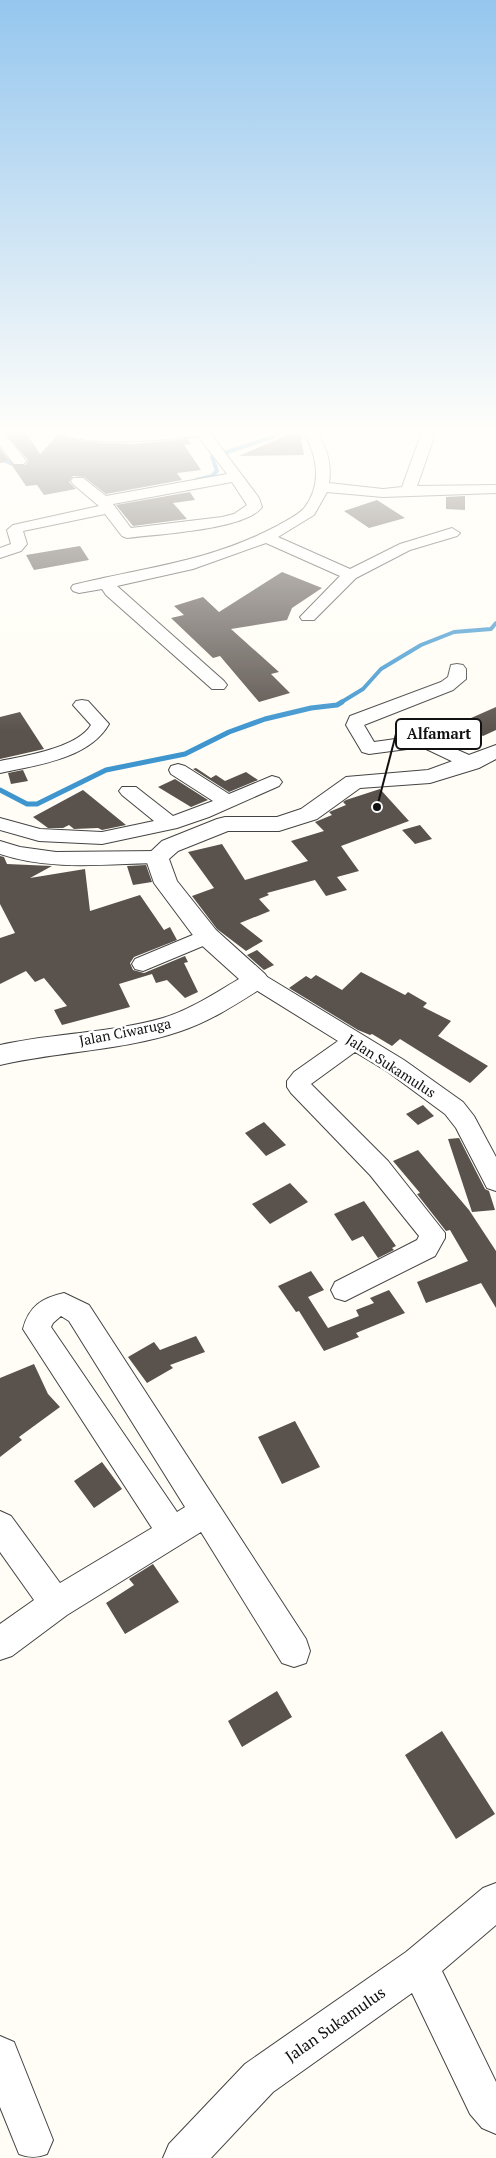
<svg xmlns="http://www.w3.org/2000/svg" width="496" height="2158" viewBox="0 0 496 2158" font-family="'PT Serif',serif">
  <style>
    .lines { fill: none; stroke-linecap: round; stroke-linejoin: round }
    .stream-far1 { stroke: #3f96cf; stroke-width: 4 }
    .stream { stroke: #3f96cf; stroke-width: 5 }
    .building { fill: #5a524d }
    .minor-casing { stroke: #444; stroke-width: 2 }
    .tertiary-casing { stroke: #444; stroke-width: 2 }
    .minor { fill: #fff; fill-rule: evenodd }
    .tertiary { fill: #fff; fill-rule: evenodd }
    .labels { text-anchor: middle; stroke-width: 5; stroke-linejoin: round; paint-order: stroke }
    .street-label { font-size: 14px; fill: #111; stroke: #fff }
    .near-street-label { font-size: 16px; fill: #111; stroke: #fff }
    .leader { fill: none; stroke: #111; stroke-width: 2 }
    .callout-dot { fill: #111; stroke: #fff; stroke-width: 2 }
    .callout { fill: #fff; stroke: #111; stroke-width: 2 }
    .callout-label { font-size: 15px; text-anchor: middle; font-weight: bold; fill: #111 }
  </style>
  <rect width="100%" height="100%" fill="#fffdf5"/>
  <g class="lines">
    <!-- stream-far1 -->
    <path class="stream-far1" d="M0 453 3 460 17 466
      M196 480 212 476 217 471 212 457 270 438 289 429
      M340 703 363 689 381 669 421 645 454 632 491 629 496 623"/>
    <!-- stream -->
    <path class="stream" d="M0 790 27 804H37L106 770 185 754 229 732 265 719 311 708 337 705 342 702"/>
  </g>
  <!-- building -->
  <path class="building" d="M23 429 40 454 59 434 83 441 103 443 133 444 187 439 191 444 184 445 201 470 177 473 182 480 106 494 84 477 73 476 69 482 76 489 44 495 37 485 26 486 9 461 0 463V449L13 465H26L28 460 4 432Z
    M292 433H300L304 455 239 456Z
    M190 492 195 500 173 503 187 519 133 526 116 505Z
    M465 496V510L446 509V497Z
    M377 500 405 518 369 528 344 511Z
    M80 546 89 560 34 570 26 555Z
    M282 572 322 588 292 608 287 620 231 629 279 672 271 674 290 693 259 702 220 656 213 658 171 618 184 615 174 606 203 597 219 612Z
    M496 707V730L483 736 462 722Z
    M20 712 44 749 0 759V717Z
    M196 768 211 778 216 775 225 781 246 772 258 780 229 792 193 769Z
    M23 770 28 781 11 784 8 773Z
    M175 779 208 800 191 807 158 787Z
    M380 789 409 821 341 846 359 871 337 877 347 890 326 896 315 880 267 893 269 895 259 899 270 911 240 923 263 941 246 951 217 929 192 896 214 888 188 852 222 844 245 880 308 861 291 841 324 831 315 822 332 815 329 812 346 805 343 802 346 800Z
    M83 790 126 825 102 830 98 828 74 829 69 825 63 828H48L33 817Z
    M420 825 432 839 415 844 402 830Z
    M0 856 4 857 7 864 52 866 30 878 85 869 90 911 140 895 164 930 170 927 177 940 134 957 130 963 133 970 144 973 185 956 188 962 184 963 198 992 185 998 167 980 156 983 152 974 119 984 130 1007 62 1025 54 1010 67 1006 44 978 35 982 26 971 0 984V938L15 933 0 904Z
    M146 865 152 882 133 885 127 866Z
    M257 950 274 965 264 970 247 955Z
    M361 972 405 995 408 992 427 1003 423 1007 451 1021 438 1036 488 1066 470 1083 400 1039 392 1046 372 1034 370 1035 358 1030 289 988 306 976 311 979 316 975 342 990Z
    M423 1105 434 1116 418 1125 406 1114Z
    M264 1122 286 1145 266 1156 245 1133Z
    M459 1138 485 1189 489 1191 495 1210 472 1212 448 1139Z
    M418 1150 469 1210 496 1251V1308L481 1283 426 1303 417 1282 468 1261 450 1230 446 1231 417 1194 420 1193 393 1161Z
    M290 1183 308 1202 270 1224 252 1204Z
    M364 1201 396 1246 392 1248 394 1250 378 1258 363 1236 352 1241 334 1214Z
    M311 1271 324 1290 308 1297 328 1328 359 1316 356 1310 374 1303 370 1298 389 1290 405 1313 356 1333 359 1337 324 1351 299 1311 296 1312 278 1286Z
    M196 1336 205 1352 170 1365 173 1368 147 1383 128 1357 154 1342 160 1350Z
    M34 1364 48 1394 60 1407 19 1437 22 1440 0 1457V1378Z
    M295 1421 320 1467 282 1484 258 1437Z
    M102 1462 122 1489 94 1508 74 1481Z
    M153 1564 179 1602 125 1634 106 1603 134 1585 129 1579Z
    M277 1691 292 1717 242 1747 228 1721Z
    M442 1731 495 1814 456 1839 405 1755Z"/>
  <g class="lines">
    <defs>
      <path id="minor" d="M57 429 119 433 222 429 211 434 259 498 262 507C246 530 156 534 127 538L122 536 105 514 23 531 27 544 21 551 0 558V548L11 544 7 530 13 525 99 506 73 484 71 481 73 478H83L106 496 227 474 198 436C171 439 76 450 57 429ZM232 482 247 505 234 514 222 517 131 528 113 504Z
        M301 429H314C327 446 332 463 329 483L383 489 402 487 423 429H437L417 486 496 485V493L383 497 327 492 314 515 278 537 350 569 400 544 452 528 460 533 457 536 410 550 356 578 314 620H302L300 617 340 576 266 543 193 569 117 586 224 681 227 685 224 689H212L106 595 102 589 79 593 73 591 71 588 73 585C146 567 209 562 277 526 285 521 299 515 305 507 323 483 317 452 301 429Z
        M0 433 5 434 24 458 26 461 24 464H14L0 446Z
        M457 664 463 665 466 669V679L453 690 364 725 374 742 424 735 478 759 480 763 478 767H464L422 747 369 754 362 752 346 725 350 716 441 682 448 677 451 665Z
        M82 700 88 701 109 724C89 759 37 765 0 773V761C25 756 77 748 91 725L73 705 76 701Z
        M178 764 185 766 229 794 272 776 279 778 282 782 279 786 209 817 177 828 102 844 39 841 0 830V818L40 829 102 832 154 821 122 795 119 791 122 787H136L173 816 213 801 171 774 169 770 171 766Z
        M0 841 20 847 56 852 157 851 164 853 167 857 164 861 157 863C105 864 50 871 0 854Z
        M207 929 215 931 218 936 215 941 143 971 135 969 132 964 135 959Z
        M256 972 264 975 404 1060 463 1102 474 1116 496 1157V1191L487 1188 456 1128 445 1114 388 1072 355 1052 311 1084 388 1161 445 1233V1238L435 1256 345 1301 335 1298 331 1290 335 1282 417 1240 419 1236 370 1175 291 1093 287 1087V1081L294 1072 338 1041 248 985 245 980 248 975Z
        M64 1293 89 1305 306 1639 310 1651 306 1663 294 1667 282 1663 201 1532 67 1615 12 1656 0 1660V1624L34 1600 0 1552V1511L11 1516 60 1583 152 1528 23 1329C29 1306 42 1298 64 1293ZM61 1316 69 1321 185 1507 177 1512 51 1327 53 1323Z
        M496 1883V1925L442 1971 496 2082V2134L482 2128 470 2114 412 1993 273 2092 211 2158H163L169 2144 245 2064 406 1952 483 1888Z
        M0 2036 14 2042 53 2140 47 2154C37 2158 29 2158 19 2154L0 2107Z"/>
      <path id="tertiary" d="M496 745V759L479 768 430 783 360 788 317 819 279 831H228L178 851 169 859 177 881 216 930 265 974 269 980 265 986C238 1003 211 1021 181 1031 123 1051 60 1051 0 1065V1045C54 1033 111 1033 163 1018 190 1010 215 993 239 979L198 942 154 883 145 857 162 841 217 819 225 817H277L301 809 346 777 428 770Z"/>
    </defs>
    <!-- minor casing -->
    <use href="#minor" class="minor-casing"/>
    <!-- tertiary casing -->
    <use href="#tertiary" class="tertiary-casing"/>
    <!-- minor -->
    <use href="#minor" class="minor"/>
    <!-- tertiary -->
    <use href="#tertiary" class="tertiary"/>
  </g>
  <!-- sky -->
  <linearGradient id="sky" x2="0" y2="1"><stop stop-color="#95c6ee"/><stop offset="0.59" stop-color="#fffefa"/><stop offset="1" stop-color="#fffefa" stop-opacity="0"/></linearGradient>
  <rect width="496" height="732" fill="url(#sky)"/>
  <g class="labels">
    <!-- street labels -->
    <g class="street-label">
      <text transform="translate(125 1032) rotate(-11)" y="5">Jalan Ciwaruga</text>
      <text transform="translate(391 1066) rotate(33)" y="5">Jalan Sukamulus</text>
    </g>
    <!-- near-street labels -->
    <g class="near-street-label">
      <text transform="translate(335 2024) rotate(-35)" y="6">Jalan Sukamulus</text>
    </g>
  </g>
  <!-- callouts -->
  <path class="leader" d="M377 807L396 734"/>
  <circle class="callout-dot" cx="377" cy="807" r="5"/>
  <rect class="callout" x="396" y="719" width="85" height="30" rx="5"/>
  <g class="callout-label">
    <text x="439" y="739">Alfamart</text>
  </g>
</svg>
